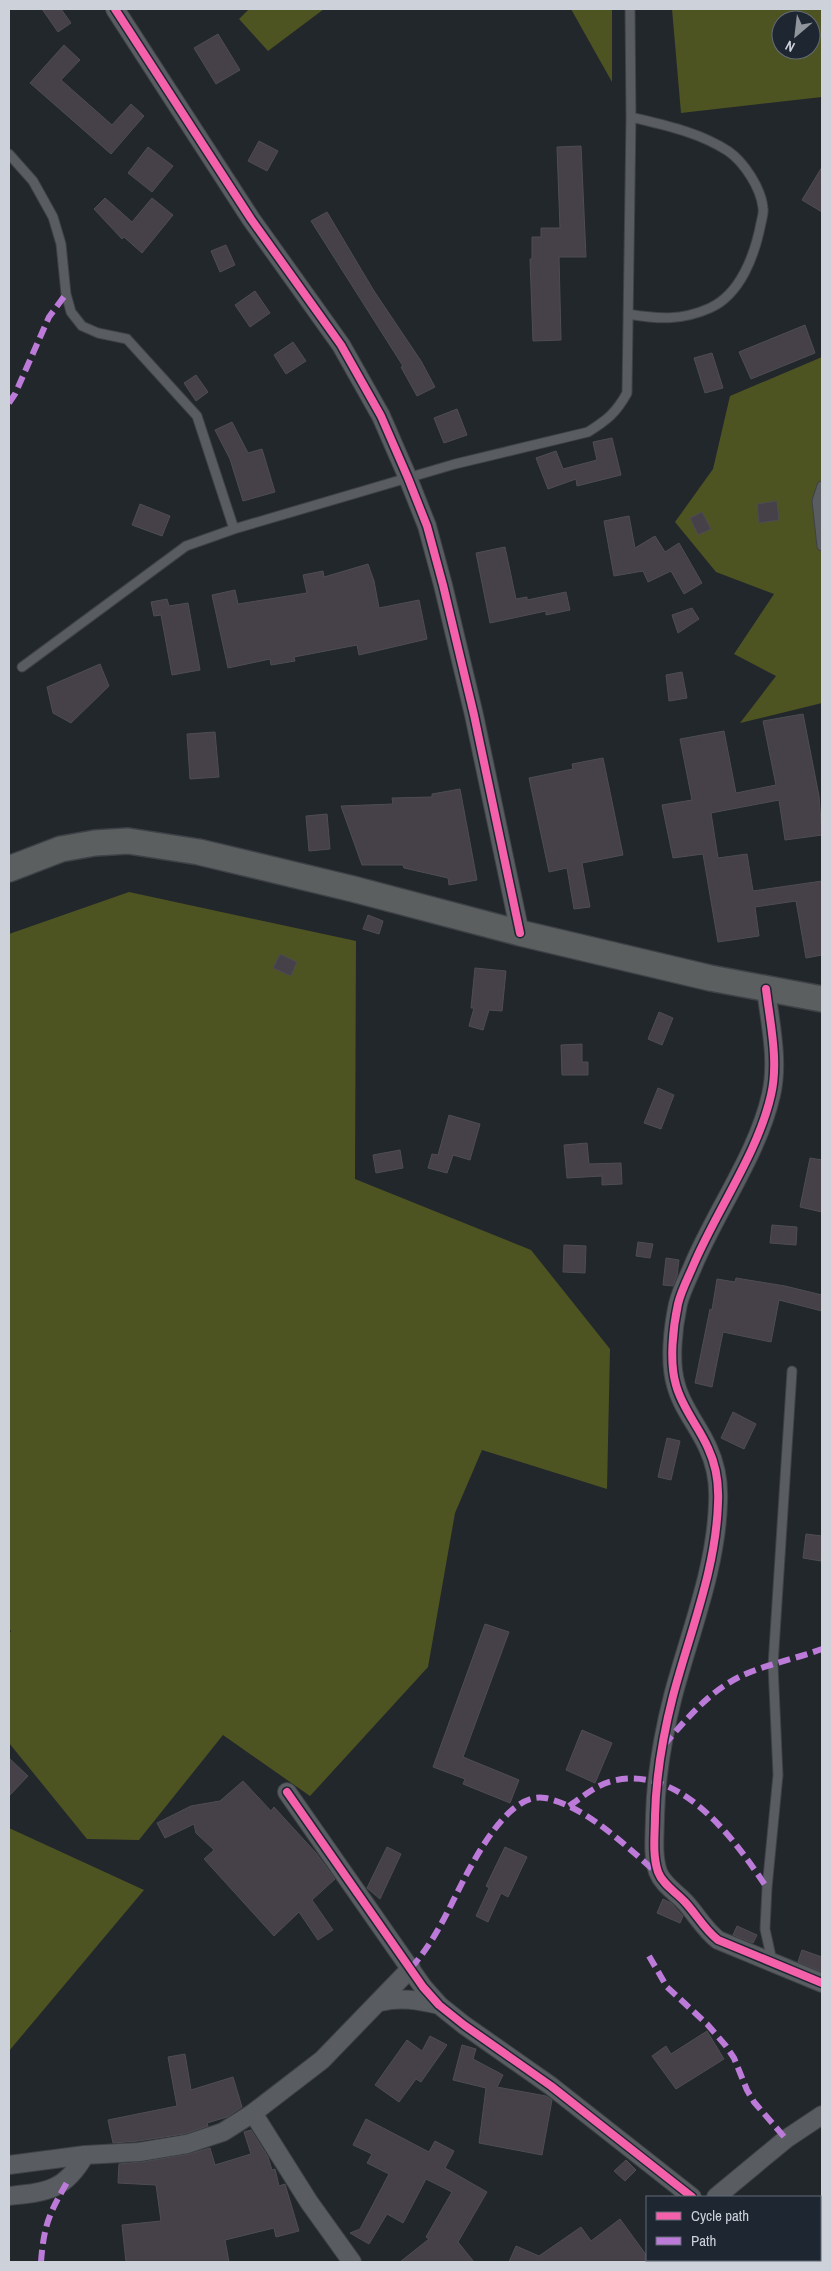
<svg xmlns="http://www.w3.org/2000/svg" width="831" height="2271" viewBox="0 0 831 2271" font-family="'Archivo Narrow',sans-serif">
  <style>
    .forest { fill: #4e5322; fill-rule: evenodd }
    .building { fill: #464149; stroke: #4e4d52 }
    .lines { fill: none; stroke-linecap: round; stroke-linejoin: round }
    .lane-casing { stroke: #3e4247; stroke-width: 11 }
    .street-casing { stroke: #3e4247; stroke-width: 20 }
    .secondary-casing { stroke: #3e4247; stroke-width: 28 }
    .lane { stroke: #595d62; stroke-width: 9 }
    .street { stroke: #595d62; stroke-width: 18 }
    .secondary { stroke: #5c5f60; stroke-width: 25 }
    .quiet { stroke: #bd7bd9; stroke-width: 6; stroke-dasharray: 12 6; stroke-linecap: butt }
    .cycleway-casing { stroke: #1d2631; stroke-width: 11 }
    .cycleway { stroke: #f560ab; stroke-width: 8 }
  </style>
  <rect width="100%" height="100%" fill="#22272c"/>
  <!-- forest -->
  <path class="forest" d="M249 9H324L268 51 239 19Z
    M571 9H612V82Z
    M672 9H822V97L681 113ZM781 20H811V50H781Z
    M822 357V703L740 723 776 676 734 654 774 594 716 572 675 522 713 469 730 396Z
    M129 892 356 941 355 1179 531 1250 610 1349 607 1489 482 1450 455 1513 428 1667 310 1796 223 1735 139 1840 87 1839 9 1743V1634L11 1631 9 1629V934Z
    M9 1828 144 1890 9 2051Z"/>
  <!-- building -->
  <path class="building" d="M42 9H61L71 23 58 32Z
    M218 34 240 70 216 84 194 48Z
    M64 45 80 60 61 80 112 125 131 104 144 116 111 154 30 83Z
    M259 141 278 151 267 171 248 161Z
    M581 146 586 257H559L561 340 533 341 530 259H532V237H541V228H560L557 147Z
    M148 147 173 166 152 192 128 173Z
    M822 167V212L802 200Z
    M105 198 132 222 152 198 173 215 142 253 124 237 122 239 94 209Z
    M327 212 374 291 421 361 435 387 417 396 401 367 403 366 311 221Z
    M226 245 235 265 220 272 211 251Z
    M255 291 270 313 250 327 235 305Z
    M805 325 815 353 751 379 739 352Z
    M293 342 306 361 286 374 274 355Z
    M712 353 723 388 705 393 694 358Z
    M196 375 208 392 196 401 184 383Z
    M457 409 467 435 444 443 434 418Z
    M232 422 248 453 262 449 275 492 243 501 230 459 215 430Z
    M612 438 621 475 577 486 576 479 548 489 536 458 556 451 563 469 597 460 593 442Z
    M777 501 779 520 759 523 757 504Z
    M140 504 170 516 162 536 132 525Z
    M702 512 711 529 698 535 690 518Z
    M629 516 635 548 655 536 665 552 679 543 702 583 684 594 671 571 648 582 643 571 614 576 604 521Z
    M505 547 516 599 527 597V600L566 592 570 610 546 615V611L490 623 476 553Z
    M368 564 374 581 379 608 419 600 427 639 359 655 357 645 294 657 295 661 271 665 270 659 228 668 212 595 235 590 238 604 307 593 303 575 323 571 324 577Z
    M167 599 169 606 188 603 200 670 172 675 161 615 154 616 151 602Z
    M692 608 699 619 678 633 672 615Z
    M100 664 109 686 71 723 53 713 47 687Z
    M682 672 687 698 669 701 666 675Z
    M803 714 819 796 822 835 785 840 779 800 711 813 718 858 747 854 753 891 822 881V955L806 958 796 901 755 907 759 936 718 942 703 854 673 858 662 805 692 800 680 739 724 731 736 793 776 785 763 721Z
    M215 732 219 777 190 779 187 734Z
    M603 758 623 855 582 863 590 907 574 909 567 868 549 872 529 778 573 769 572 764Z
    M460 789 477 880 449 885 448 878 404 868 403 865H362L341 806 393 804 392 798 432 797V794Z
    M327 814 330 849 309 851 306 816Z
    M368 915 383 921 379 934 363 929Z
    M280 954 297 962 291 976 273 968Z
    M475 968 506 971 502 1011 489 1010 483 1030 469 1026 474 1008H471Z
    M659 1012 673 1018 662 1045 648 1039Z
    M582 1044V1062H588V1075H562L561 1045Z
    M658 1088 674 1095 661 1129 644 1123Z
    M449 1115 480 1124 470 1160 453 1155 447 1173 428 1168 432 1154 438 1155Z
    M587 1143 589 1164 621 1163 622 1184 602 1185V1176L567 1178 564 1145Z
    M400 1150 403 1168 376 1173 373 1155Z
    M810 1158 822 1160V1212L800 1207Z
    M772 1225 797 1227 796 1245 770 1243Z
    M638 1242 653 1244 650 1258 636 1256Z
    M564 1245 586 1246 585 1273 563 1272Z
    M666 1258 679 1260 677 1276 673 1286 663 1285Z
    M736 1278 785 1286 822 1295V1311L779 1300 771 1342 723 1332 712 1387 695 1383 710 1309 712 1310 717 1279 735 1282Z
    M733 1412 756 1424 744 1449 721 1438Z
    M667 1438 680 1441 671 1480 658 1477Z
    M806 1534 822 1536 821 1561 803 1558Z
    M485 1624 509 1632 463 1757 519 1780 510 1803 463 1784 465 1779 433 1767Z
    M582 1730 612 1743 595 1783 566 1770Z
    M9 1758 28 1776 9 1796Z
    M243 1781 271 1811 274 1807 316 1853 335 1879 312 1900 333 1930 318 1940 299 1912 274 1936 204 1859 214 1850 196 1833 194 1824 165 1838 157 1823 191 1806 220 1801Z
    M387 1847 401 1854 380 1899 367 1888Z
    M505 1847 527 1857 508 1897 501 1893 488 1922 476 1916 489 1888 486 1886Z
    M663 1899 671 1903 683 1916 680 1923 657 1913Z
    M737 1926 757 1935 753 1943 733 1935Z
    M802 1950 822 1957V1972L798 1962Z
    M707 2031 724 2059 676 2089 652 2056 666 2046 671 2054Z
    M430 2036 447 2045 421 2082 416 2079 399 2102 375 2085 407 2040 422 2051Z
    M462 2045 476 2049 473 2059 503 2075 497 2087 546 2096 552 2100 542 2155 479 2143 486 2088 453 2080Z
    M185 2054 191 2090 233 2077 242 2107 227 2117 207 2123 208 2126 184 2134 138 2141 113 2143 108 2120 177 2106 168 2057Z
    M366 2119 429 2152 435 2141 454 2151 445 2168 487 2192 458 2242 474 2262H400L429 2239 426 2237 452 2192 426 2179 403 2223 387 2214 369 2244 350 2233 360 2229 389 2174 367 2163 372 2154 353 2145Z
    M251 2130 268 2157 272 2170 275 2169 279 2186 285 2184 299 2231 276 2237 274 2228 225 2240 229 2262H126L122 2225 161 2221 156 2185 118 2183 119 2164 141 2162 189 2154 210 2148 215 2165 251 2154 244 2132Z
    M626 2160 636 2170 625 2181 614 2171Z
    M620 2219 647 2256 650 2262H509L516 2246 539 2256 581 2227 591 2241Z"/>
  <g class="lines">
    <defs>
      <path id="lane" d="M9 154 33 181 53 217 61 244 66 294 71 312 82 326 98 333 127 339 197 416 234 529
        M628 314C658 319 681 321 710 308 741 294 755 254 761 223 762 218 764 212 763 208 761 188 744 162 728 151 699 132 664 125 631 117
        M822 486 817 501 822 546
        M22 667 186 546 234 529 455 464 588 432C607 420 616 413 627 393L631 117 630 9
        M772 1961 765 1929 767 1888 778 1775 773 1665 792 1371"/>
      <path id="street" d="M115 9 251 219 341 345 381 416 408 478 427 526 443 585 474 715 520 933
        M766 989C770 1023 779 1061 771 1095 758 1153 716 1211 693 1266 688 1278 681 1291 678 1304 673 1327 669 1362 676 1385 682 1408 699 1427 708 1448 716 1465 719 1484 718 1503 716 1569 690 1632 673 1696 663 1735 656 1775 655 1816 655 1834 652 1854 658 1872 663 1885 676 1892 685 1902 697 1915 704 1929 718 1940L822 1983
        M287 1792 423 1987 439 2005 464 2025 551 2086 692 2197
        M380 2002C401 1997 418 2000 439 2005
        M253 2113 309 2202 352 2262
        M9 2165 85 2155 139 2152 187 2144 223 2132 253 2113 322 2060 411 1968
        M9 2196C46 2192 65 2191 85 2155
        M716 2197 786 2139 822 2115
        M764 2260 767 2262
        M660 2262 662 2260"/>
      <path id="secondary" d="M9 869 61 849 95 843 128 841 199 852 353 889 520 933 710 978 822 999"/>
    </defs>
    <!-- lane casing -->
    <use href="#lane" class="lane-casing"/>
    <!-- street casing -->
    <use href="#street" class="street-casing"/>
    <!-- secondary casing -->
    <use href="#secondary" class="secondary-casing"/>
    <!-- lane -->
    <use href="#lane" class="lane"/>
    <!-- street -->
    <use href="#street" class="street"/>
    <!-- secondary -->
    <use href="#secondary" class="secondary"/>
    <!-- quiet -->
    <path class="quiet" d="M9 403 15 394 49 317 66 294
      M664 1745C688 1717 713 1687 748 1673 772 1663 798 1658 822 1649
      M569 1806C581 1798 596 1785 612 1781 680 1764 734 1838 767 1888
      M649 1956 667 1987 707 2024 726 2046 734 2058 747 2090 754 2102 786 2139
      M411 1968C426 1951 438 1931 448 1911 463 1882 503 1790 545 1798 586 1806 627 1847 658 1874
      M41 2262C44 2223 50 2212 69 2179"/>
    <defs>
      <path id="cycleway" d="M115 9 251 219 341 345 381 416 408 478 427 526 443 585 474 715 520 933
        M766 989C770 1023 779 1061 771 1095 758 1153 716 1211 693 1266 688 1278 681 1291 678 1304 673 1327 669 1362 676 1385 682 1408 699 1427 708 1448 716 1465 719 1484 718 1503 716 1569 690 1632 673 1696 663 1735 656 1775 655 1816 655 1834 652 1854 658 1872 663 1885 676 1892 685 1902 697 1915 704 1929 718 1940L822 1983
        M287 1792 423 1987 439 2005 464 2025 551 2086 692 2197"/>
    </defs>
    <!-- cycleway casing -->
    <use href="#cycleway" class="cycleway-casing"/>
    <!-- cycleway -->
    <use href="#cycleway" class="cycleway"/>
  </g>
  <!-- border -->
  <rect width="831" height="2271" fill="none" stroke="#cdd2da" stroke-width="20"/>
  <!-- legend -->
  <rect x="646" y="2196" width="175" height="65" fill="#1d2631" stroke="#636b75"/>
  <rect x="656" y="2212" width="25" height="8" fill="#f560ab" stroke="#636b75"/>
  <text x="691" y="2221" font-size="15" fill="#cdd2da">Cycle path</text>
  <rect x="656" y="2237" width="25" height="8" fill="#bd7bd9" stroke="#636b75"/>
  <text x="691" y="2246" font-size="15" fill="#cdd2da">Path</text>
  <!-- north arrow -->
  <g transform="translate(796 35) rotate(208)"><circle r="24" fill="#1d2631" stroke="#636b75"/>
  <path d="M0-4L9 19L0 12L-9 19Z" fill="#91969d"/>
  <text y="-8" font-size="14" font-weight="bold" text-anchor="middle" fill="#cdd2da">N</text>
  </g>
</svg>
